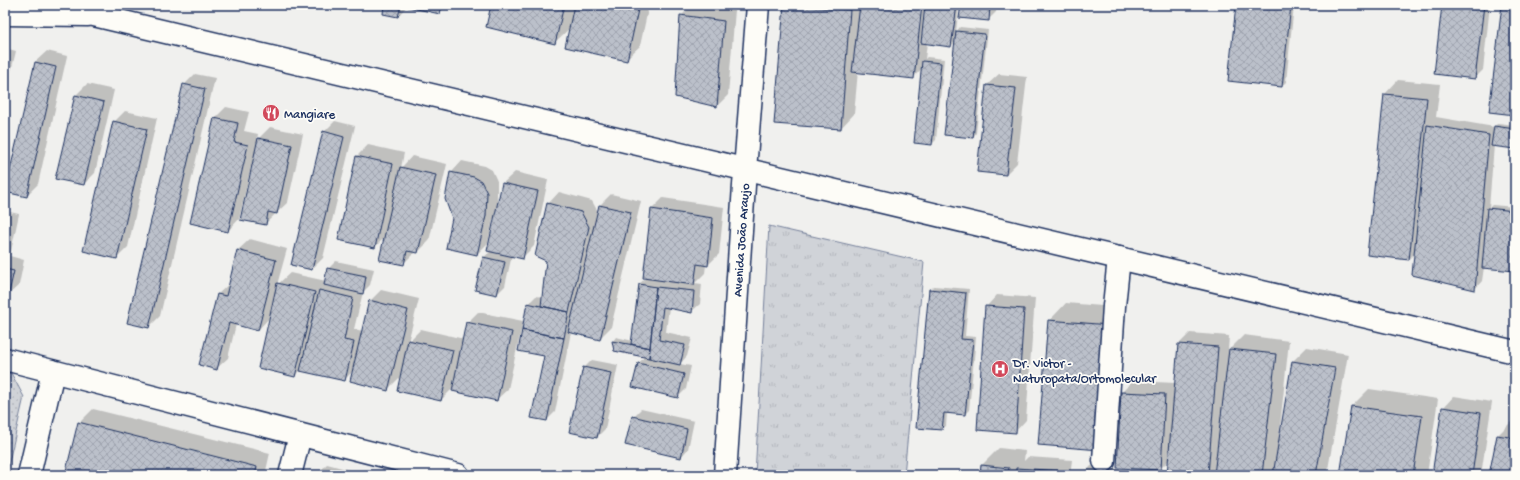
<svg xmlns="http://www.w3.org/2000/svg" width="1520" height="480" viewBox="0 0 1520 480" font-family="'Gochi Hand',sans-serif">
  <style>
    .grass { fill: url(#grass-tufts); stroke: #76819b }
    .park { fill: url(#park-dots); stroke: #76819b }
    .shadow { fill: #0003 }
    .building { fill: url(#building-cross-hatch); stroke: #1b2f5e }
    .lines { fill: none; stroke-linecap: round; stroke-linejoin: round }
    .minor-casing { stroke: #1b2f5e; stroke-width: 25 }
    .major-casing { stroke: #1b2f5e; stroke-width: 25 }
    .minor { stroke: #fdfcf7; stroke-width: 22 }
    .major { stroke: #fdfcf7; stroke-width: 22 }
    .labels { text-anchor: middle; stroke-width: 3.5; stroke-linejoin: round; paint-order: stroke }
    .poi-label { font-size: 13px; fill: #1b2f5e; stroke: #fdfcf7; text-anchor: start }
    .street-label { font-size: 13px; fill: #1b2f5e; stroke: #fdfcf7 }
  </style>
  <defs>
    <pattern id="grass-tufts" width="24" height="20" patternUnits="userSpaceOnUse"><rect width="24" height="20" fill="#d0d3d8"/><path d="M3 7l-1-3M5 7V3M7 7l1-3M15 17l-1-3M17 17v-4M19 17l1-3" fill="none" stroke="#b2b5bc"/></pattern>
    <pattern id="park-dots" width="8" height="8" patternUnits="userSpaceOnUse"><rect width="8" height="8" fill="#d0d3d8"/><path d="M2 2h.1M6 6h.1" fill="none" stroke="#b2b5bc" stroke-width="1.8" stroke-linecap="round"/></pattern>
    <pattern id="building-cross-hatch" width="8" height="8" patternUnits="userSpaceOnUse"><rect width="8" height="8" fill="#bbc0ca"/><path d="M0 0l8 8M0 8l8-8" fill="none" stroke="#a0a5b0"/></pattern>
  </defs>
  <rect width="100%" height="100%" fill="#f0f0ee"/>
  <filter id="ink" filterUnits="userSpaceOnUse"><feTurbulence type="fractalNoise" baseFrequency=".025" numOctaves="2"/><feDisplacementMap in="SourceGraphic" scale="8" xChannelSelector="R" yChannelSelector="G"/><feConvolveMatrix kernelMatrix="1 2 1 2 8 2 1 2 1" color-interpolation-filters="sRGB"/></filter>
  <g filter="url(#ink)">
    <!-- grass -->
    <path class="grass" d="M769 226 924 262 904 475H755Z"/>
    <!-- park -->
    <path class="park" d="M11 373 24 397 6 475H5V374Z"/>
    <!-- shadow -->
    <path class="shadow" d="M385 5H408L398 16Z
      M409 5H448L439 13Z
      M492 5H649L640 46 626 59 571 27 554 43Z
      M692 5 735 10 728 95 717 106 681 16Z
      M785 5H959L956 32 960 27 988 30 976 133 973 137 955 42 951 46 927 43 925 59 927 57 944 59 936 140 932 144 922 68 913 78 858 71 854 114 841 128 775 123Z
      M962 5H997L996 12 988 20Z
      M1237 5H1294L1286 82 1282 86Z
      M1443 5H1490L1483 70 1475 78Z
      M5 48 16 51 5 96Z
      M47 51 67 56 38 184 27 195 35 62Z
      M195 74 215 78 160 316 149 327 184 85Z
      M999 74 1027 77 1017 163 1006 174 978 171 987 85Z
      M1398 80 1440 84 1436 117 1494 127 1498 123 1515 125V148L1494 145 1489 208 1492 205 1515 207V270L1484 267 1482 281 1475 289 1415 253 1409 259 1385 94Z
      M87 84 114 90 95 173 84 184 76 95Z
      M226 107 249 112 244 131 258 134 257 140 270 127 303 134 288 202 265 224 253 167H251L239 219 228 231 215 118Z
      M125 111 157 118 128 247 117 258 114 122Z
      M335 121 355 126 323 258 312 269 324 132Z
      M368 145 404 153 401 168 412 156 447 164 429 241 418 252H415L403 264 385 237 375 247 357 156Z
      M462 161 485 166 492 170 497 181V208L503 183 515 172 548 180 534 246 522 258 512 255 505 286 497 294 484 257 491 251 495 219H493L488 243 477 254 453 218 451 173Z
      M559 192 592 201 598 212 600 205 611 194 641 201 611 327 599 339 571 332 555 412 547 420 545 355 528 304 536 296 543 297 547 260 548 204Z
      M663 198 724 207 719 254 708 265H706L705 273 695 283 702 284 700 304 692 311 669 307 666 332 692 338 687 356 680 364 691 366 686 389 678 397 639 363 645 356 615 350 613 341 616 337 633 341 639 284 646 278 652 209Z
      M5 211 19 214 10 256 24 260 19 285 7 296 5 295Z
      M250 239 287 249 277 285 290 273 326 281 328 269 336 261 374 269 370 285 363 292 354 329 363 331 370 301 381 290 419 299 408 342 421 329 464 339 467 323 478 312 523 321 508 389 496 400 453 388 441 400 401 376 388 389 353 371 344 380 301 370 295 376 271 316 258 330 236 324 228 358 216 369 218 294 230 283 238 250Z
      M934 286 969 289 965 336 976 337 969 410 965 414 947 412 946 426 942 429 930 290Z
      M997 295 1035 298 1026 420 1015 432 986 307Z
      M1066 303 1126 308 1120 394 1133 381 1176 383 1178 345 1190 333 1229 336 1228 351 1244 335 1289 341 1279 436H1280L1293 361 1307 347 1348 354 1327 475H1168L1170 459 1160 469 1122 394H1120L1117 431 1049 321Z
      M592 360 618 365 605 429 597 437 584 368Z
      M1369 389 1438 399 1427 475H1341L1352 406Z
      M1454 396 1492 402 1481 475H1433L1443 408Z
      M93 409 270 453 265 475H66L79 423Z
      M641 409 694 421 688 449 681 457 633 417Z
      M1515 418V475H1490L1498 435Z
      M999 448 1025 451 1024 461 1028 457 1072 460 1070 475H981L982 465Z
      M327 464 365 474V475H316Z
      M1091 466 1123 470V475H1083Z"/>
    <!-- building -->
    <path class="building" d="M384 5H401L398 17 383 14Z
      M408 5H442L440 14 408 7Z
      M491 5H564L555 44 486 27Z
      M574 5H639L627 61 565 47Z
      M784 5 850 10 841 129 774 124Z
      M860 5H922L914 79 852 72Z
      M925 5H957L951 47 921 43Z
      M961 5H990L989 21 959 18Z
      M1236 5H1291L1282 87 1228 81Z
      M1442 5H1484L1475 79 1434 74Z
      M1502 5H1515V115L1489 112Z
      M680 15 724 21 717 107 675 97Z
      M956 31 985 34 973 138 944 135Z
      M922 61 941 63 932 145 914 143Z
      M35 62 56 67 27 197 5 192Z
      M183 84 205 89 149 328 127 323Z
      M986 85 1016 88 1006 175 977 172Z
      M1384 94 1427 98 1409 260 1367 255Z
      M75 95 104 102 84 185 55 179Z
      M214 118 238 123 234 142 248 145 228 232 190 223Z
      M113 121 147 129 117 259 83 251Z
      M1427 125 1489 135 1475 290 1412 275Z
      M1494 126 1515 129V149L1491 146Z
      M323 131 344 137 312 270 291 265Z
      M258 138 292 145 277 214 268 212 266 225 240 220Z
      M356 156 393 164 375 248 338 240Z
      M400 167 436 175 418 253 407 251 404 265 379 260Z
      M450 172 474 177 481 181 487 193 486 216 477 255 446 248 452 218 445 199Z
      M502 183 538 191 523 259 487 251Z
      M547 203 581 212 589 227 569 312 541 306 546 261 535 256Z
      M599 205 631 212 600 340 568 332Z
      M1487 208 1515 211V271L1482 268Z
      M651 209 713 218 708 266 697 264 694 285 643 278Z
      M5 224 9 225 5 241Z
      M237 250 276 260 258 331 229 323 217 370 199 365 217 294 226 296Z
      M483 257 505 262 497 295 475 290Z
      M327 268 366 276 363 294 324 285Z
      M5 269 14 271 8 297 5 296Z
      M277 283 315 292 295 377 258 368Z
      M639 284 656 287 650 348 631 344Z
      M656 287 694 291 692 313 663 307 659 340 685 345 680 365 649 358Z
      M929 289 966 293 961 339 973 340 965 415 944 413 942 430 916 428Z
      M319 290 353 298 344 340 354 342 345 381 300 371Z
      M369 300 408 310 388 391 350 381Z
      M527 303 569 312 564 338 522 330Z
      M985 306 1024 309 1016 433 977 430Z
      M1048 320 1109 325 1100 450 1038 445Z
      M466 322 512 332 497 401 452 391Z
      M522 330 564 338 547 421 531 418 544 356 518 351Z
      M408 340 453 350 441 401 397 391Z
      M612 341 650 348 649 358 614 351Z
      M1178 344 1218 347 1208 475H1167Z
      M1229 349 1276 354 1262 475H1214Z
      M1292 361 1335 368 1316 475H1273Z
      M638 363 684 374 678 398 632 387Z
      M583 367 611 373 597 438 569 432Z
      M1121 392 1165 394 1161 470 1117 468Z
      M1351 406 1422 416 1413 475H1340Z
      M1442 407 1481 413 1472 475H1432Z
      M632 416 687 429 681 458 625 445Z
      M78 422 257 467 255 475H65Z
      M1497 435 1515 438V475H1489Z
      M981 465 1009 468 1008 475H980Z
      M1016 468 1061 471V475H1016Z"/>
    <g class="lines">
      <defs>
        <path id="minor" d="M1104 461 1114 306 1119 258
          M29 475 53 372
          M290 475 300 435"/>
        <path id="major" d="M70 5 94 15C567 129 1041 239 1515 352
          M5 14 88 15
          M5 359 458 475
          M725 475 745 170 758 5"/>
      </defs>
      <!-- minor casing -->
      <use href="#minor" class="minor-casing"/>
      <!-- major casing -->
      <use href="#major" class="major-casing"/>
      <!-- minor -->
      <use href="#minor" class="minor"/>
      <!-- major -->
      <use href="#major" class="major"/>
    </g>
  </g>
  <!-- icons -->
  <defs>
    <symbol id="restaurant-disc" viewBox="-11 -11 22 22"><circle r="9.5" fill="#d1495b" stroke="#fdfcf7"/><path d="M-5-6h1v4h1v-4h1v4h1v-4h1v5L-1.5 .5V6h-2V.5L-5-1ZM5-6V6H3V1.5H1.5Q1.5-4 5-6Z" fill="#fff"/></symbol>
    <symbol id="hospital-disc" viewBox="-11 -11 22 22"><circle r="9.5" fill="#d1495b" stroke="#fdfcf7"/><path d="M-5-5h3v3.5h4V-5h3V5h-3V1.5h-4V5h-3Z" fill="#fff"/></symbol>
  </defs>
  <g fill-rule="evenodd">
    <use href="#restaurant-disc" x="261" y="103" width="20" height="20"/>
    <use href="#hospital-disc" x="990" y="359" width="20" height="20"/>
  </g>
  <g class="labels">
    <!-- poi labels -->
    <g class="poi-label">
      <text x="284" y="118">Mangiare</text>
      <text x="1013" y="367">Dr. Victor -<tspan x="1013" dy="15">Naturopata/Ortomolecular</tspan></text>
    </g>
    <!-- street labels -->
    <g class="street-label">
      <text transform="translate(740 240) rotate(-86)" y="5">Avenida João Araujo</text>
    </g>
  </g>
  <!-- margin -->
  <rect width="1520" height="480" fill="none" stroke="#fdfcf7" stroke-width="20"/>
  <rect x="10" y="10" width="1500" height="460" fill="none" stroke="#1b2f5e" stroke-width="1.5" filter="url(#ink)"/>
</svg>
